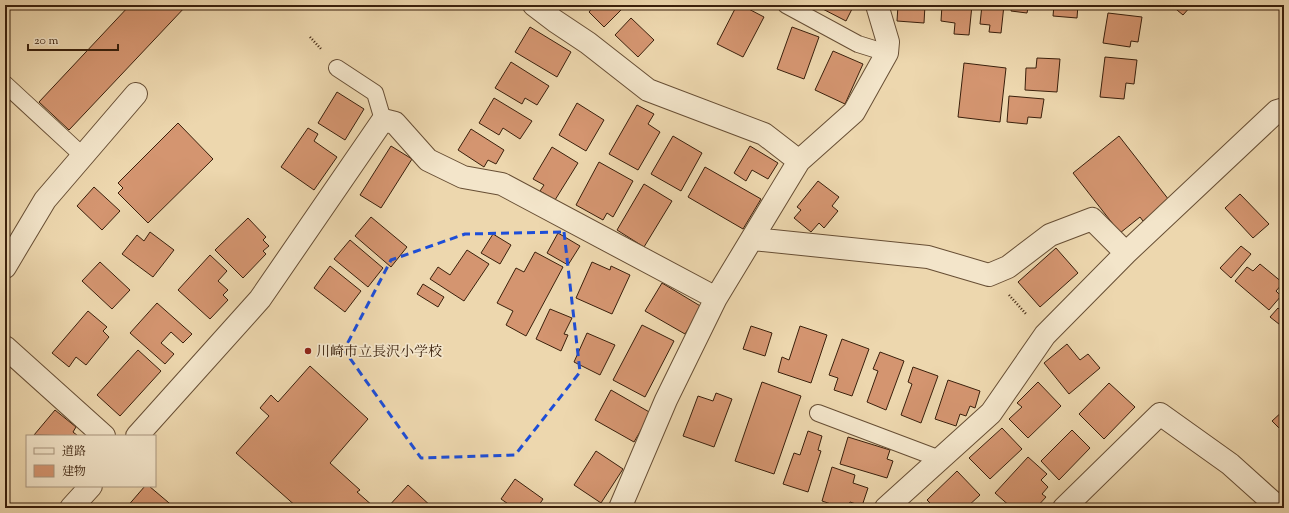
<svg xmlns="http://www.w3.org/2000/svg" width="1289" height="513" viewBox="0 0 1289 513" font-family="'Sorts Mill Goudy','Noto Serif JP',serif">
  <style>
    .building { fill: #d49570; stroke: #3a200c }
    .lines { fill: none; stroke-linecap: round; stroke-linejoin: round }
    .lane-casing { stroke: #674e34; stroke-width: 18 }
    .street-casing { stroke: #674e34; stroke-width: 24 }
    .path { stroke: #3a200c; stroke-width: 2.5; stroke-dasharray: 1 2; stroke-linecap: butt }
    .lane { stroke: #f3e5ca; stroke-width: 16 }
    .street { stroke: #f3e5ca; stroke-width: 22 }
    .marked { fill: none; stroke: #1d4ed8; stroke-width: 3; stroke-dasharray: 8 5; stroke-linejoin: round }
    .poi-dot { fill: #8f2418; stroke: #f3e5ca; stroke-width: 1.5 }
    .labels { text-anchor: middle; stroke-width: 3.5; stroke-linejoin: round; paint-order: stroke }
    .poi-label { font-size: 14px; fill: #3a200c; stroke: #f3e5ca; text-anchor: start }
  </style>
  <rect width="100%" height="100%" fill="#edd7ae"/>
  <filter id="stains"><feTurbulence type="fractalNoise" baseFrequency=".005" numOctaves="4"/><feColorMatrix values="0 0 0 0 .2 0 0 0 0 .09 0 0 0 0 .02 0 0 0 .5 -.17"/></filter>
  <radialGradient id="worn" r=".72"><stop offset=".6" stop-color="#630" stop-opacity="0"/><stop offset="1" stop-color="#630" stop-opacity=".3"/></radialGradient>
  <!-- building -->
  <path class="building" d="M130 5H187L69 130 39 102Z
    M595 5H626L604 27 589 12Z
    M737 5H741L764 17 743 57 717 44Z
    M815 5H854L846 21Z
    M898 5H925L924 23 897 21Z
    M942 5H972L969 35 954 34 955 23 941 21Z
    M982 5H1004L1001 33 989 32 990 25 980 24Z
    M1012 5H1038L1037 9 1028 8 1027 13 1011 11Z
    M1054 5H1078L1077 18 1053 16Z
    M1110 5H1130V7Z
    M1171 5H1199L1195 9 1191 6 1183 15Z
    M1108 13 1142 17 1138 42 1131 41 1130 47 1103 43Z
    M631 18 654 40 638 57 615 35Z
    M530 27 571 52 557 77 515 52Z
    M792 27 819 37 804 79 777 69Z
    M833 51 863 64 845 104 815 90Z
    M1105 57 1137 60 1134 84 1126 83 1124 99 1100 97Z
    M1037 58 1060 59 1057 92 1025 90 1026 68H1036Z
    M511 62 549 86 537 105 525 98 522 104 495 88Z
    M964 63 1006 68 1000 122 958 117Z
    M337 92 364 109 345 140 318 123Z
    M1009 96 1044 99 1041 118 1028 117 1027 124 1007 122Z
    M494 98 532 121 520 139 503 128 499 135 479 123Z
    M577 103 604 120 586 151 559 135Z
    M637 105 654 114 648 124 660 132 638 170 609 154Z
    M178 123 213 159 148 223 118 193 123 188 118 183Z
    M308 128 318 134 314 141 337 157 314 190 281 167Z
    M471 129 504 150 496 164 488 160 484 167 458 150Z
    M673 136 702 153 681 191 651 174Z
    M1119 136 1169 200 1143 221 1140 217 1120 233 1073 173Z
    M391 146 412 159 381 208 360 195Z
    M750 146 778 163 768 179 752 170 746 181 734 173Z
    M552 147 578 163 555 200 540 191 544 185 533 179Z
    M599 162 633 181 613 217 607 213 603 220 576 205Z
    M705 167 761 199 743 229 688 197Z
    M818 181 839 197 832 206 838 211 824 228 819 223 811 232 794 218 801 210 797 207Z
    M644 184 672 201 644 247 617 230Z
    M94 187 120 211 102 230 77 206Z
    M1240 194 1269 224 1253 238 1225 208Z
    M371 217 407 247 391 267 355 236Z
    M248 218 266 237 263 240 269 246 263 251 266 254 243 278 215 250Z
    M150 232 174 250 153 277 122 254 137 235 144 241Z
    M558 233 580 246 568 265 547 253Z
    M493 234 511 245 500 264 481 253Z
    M350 240 383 268 368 287 334 259Z
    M1241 246 1251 254 1231 278 1220 268Z
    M1056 248 1078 273 1040 307 1018 282Z
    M467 250 489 264 464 301 430 279 438 267 450 275Z
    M535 252 563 267 526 336 506 325 513 311 497 303 516 268 524 272Z
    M210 255 227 271 218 281 228 290 223 295 228 300 210 319 178 290Z
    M100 262 130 290 112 309 82 281Z
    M592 262 610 270 611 266 630 275 612 314 576 298Z
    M1260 264 1283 283 1276 291 1281 296 1269 310 1235 281 1247 267 1253 271Z
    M330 266 361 291 345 312 314 288Z
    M662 283 702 307 685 334 645 311Z
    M423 284 444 297 438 307 417 294Z
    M157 303 192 334 183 343 171 332 161 343 174 354 165 364 130 333Z
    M1278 308 1283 312 1284 310V328L1270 317Z
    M550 309 572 318 564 334 568 335 561 351 536 339Z
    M88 311 107 327 103 331 109 337 86 365 76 357 69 367 52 353Z
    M642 325 674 341 645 397 613 380Z
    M751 326 772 333 765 356 743 349Z
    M800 326 827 335 811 383 778 372 782 357 789 360Z
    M587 333 615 345 600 375 574 362Z
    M842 339 869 349 852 396 834 390 838 378 829 375Z
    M1067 344 1080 360 1088 354 1100 368 1069 394 1044 363Z
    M138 350 161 371 120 416 97 395Z
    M880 352 904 361 886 410 867 402 878 371 873 369Z
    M310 366 368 419 330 463 360 490 357 492 373 506 376 504 381 508H298L236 453 269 416 260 408 271 395 278 402Z
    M913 367 938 376 921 423 901 415 912 384 908 382Z
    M948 380 980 391 975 408 970 406 966 416 960 414 956 426 935 419Z
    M762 382 801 396 774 474 735 461Z
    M1038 382 1061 406 1028 438 1009 419 1022 407 1017 403Z
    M1109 383 1135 407 1104 439 1079 414Z
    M611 390 651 413 634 442 595 420Z
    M716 393 732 399 714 447 683 436 698 396 713 401Z
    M55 410 76 427 73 432 78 436 34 435Z
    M1284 410V433L1272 421Z
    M1002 428 1022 449 990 479 969 458Z
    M1072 430 1090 448 1059 480 1041 461Z
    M808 431 822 436 818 450 821 451 808 492 783 484 794 453 800 455Z
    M848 437 890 450 887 459 893 461 887 478 840 464Z
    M596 451 623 469 601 503 574 485Z
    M1028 457 1047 474 1041 480 1048 487 1042 494 1046 497 1036 508H1012L995 493Z
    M832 467 855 475 853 483 868 488 862 506 850 502 847 508H843L822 501Z
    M957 471 980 495 966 508H935L927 500Z
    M515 479 543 499 537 508H514L501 499Z
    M408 485 433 508H387Z
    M145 486H149L175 508H126Z
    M922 503 926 508H915Z"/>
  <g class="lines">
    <defs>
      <path id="lane" d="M786 5 858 44 887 53
        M337 68 375 93 383 120
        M5 84 83 156
        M818 413 940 459"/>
      <path id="street" d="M534 5 555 21 588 43 648 90 764 134 799 161
        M753 239 928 257 989 275 1008 267 1050 235 1092 219 1126 253
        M5 267 45 200 136 94
        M5 347 104 436
        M137 436 260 299 383 120 395 123 428 160 463 177 502 184 716 298
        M71 508 91 486
        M620 508 666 400 716 298 799 161 854 112 887 53 888 42 877 5
        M886 508 991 413 1045 335 1126 253 1277 111 1284 109
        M1064 508 1160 414 1230 464 1279 508"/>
    </defs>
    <!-- lane casing -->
    <use href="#lane" class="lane-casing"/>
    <!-- street casing -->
    <use href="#street" class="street-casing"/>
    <!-- path -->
    <path class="path" d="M310 37 322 50
      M1009 295 1027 315"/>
    <!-- lane -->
    <use href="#lane" class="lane"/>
    <!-- street -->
    <use href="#street" class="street"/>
  </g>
  <!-- marked area -->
  <path class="marked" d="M564 232 580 372 515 455 421 458 344 350 391 260 465 234Z"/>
  <!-- markers -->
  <circle class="poi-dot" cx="308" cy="351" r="4"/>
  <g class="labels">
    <!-- poi labels -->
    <g class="poi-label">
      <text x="316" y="356">川崎市立長沢小学校</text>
    </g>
  </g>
  <!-- margin -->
  <rect width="1289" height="513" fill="none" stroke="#edd7ae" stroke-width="20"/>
  <rect x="6" y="6" width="1277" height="501" fill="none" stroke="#3a200c" stroke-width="2"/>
  <rect x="10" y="10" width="1269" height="493" fill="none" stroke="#3a200c"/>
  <!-- legend -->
  <rect x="26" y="435" width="130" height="52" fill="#f3e5ca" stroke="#a9967e"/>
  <rect x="34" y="448" width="20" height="6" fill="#f3e5ca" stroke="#a9967e"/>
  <text x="62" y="455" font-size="12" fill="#3a200c">道路</text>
  <rect x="34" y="465" width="20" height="12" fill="#d49570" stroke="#a9967e"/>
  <text x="62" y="475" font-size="12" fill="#3a200c">建物</text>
  <!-- scale -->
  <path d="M28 44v6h90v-6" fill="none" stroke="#3a200c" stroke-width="2"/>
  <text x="34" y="44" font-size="12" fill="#3a200c" stroke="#f3e5ca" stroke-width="3" paint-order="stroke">20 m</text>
  <rect width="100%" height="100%" filter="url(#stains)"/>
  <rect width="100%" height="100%" fill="url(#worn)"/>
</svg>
